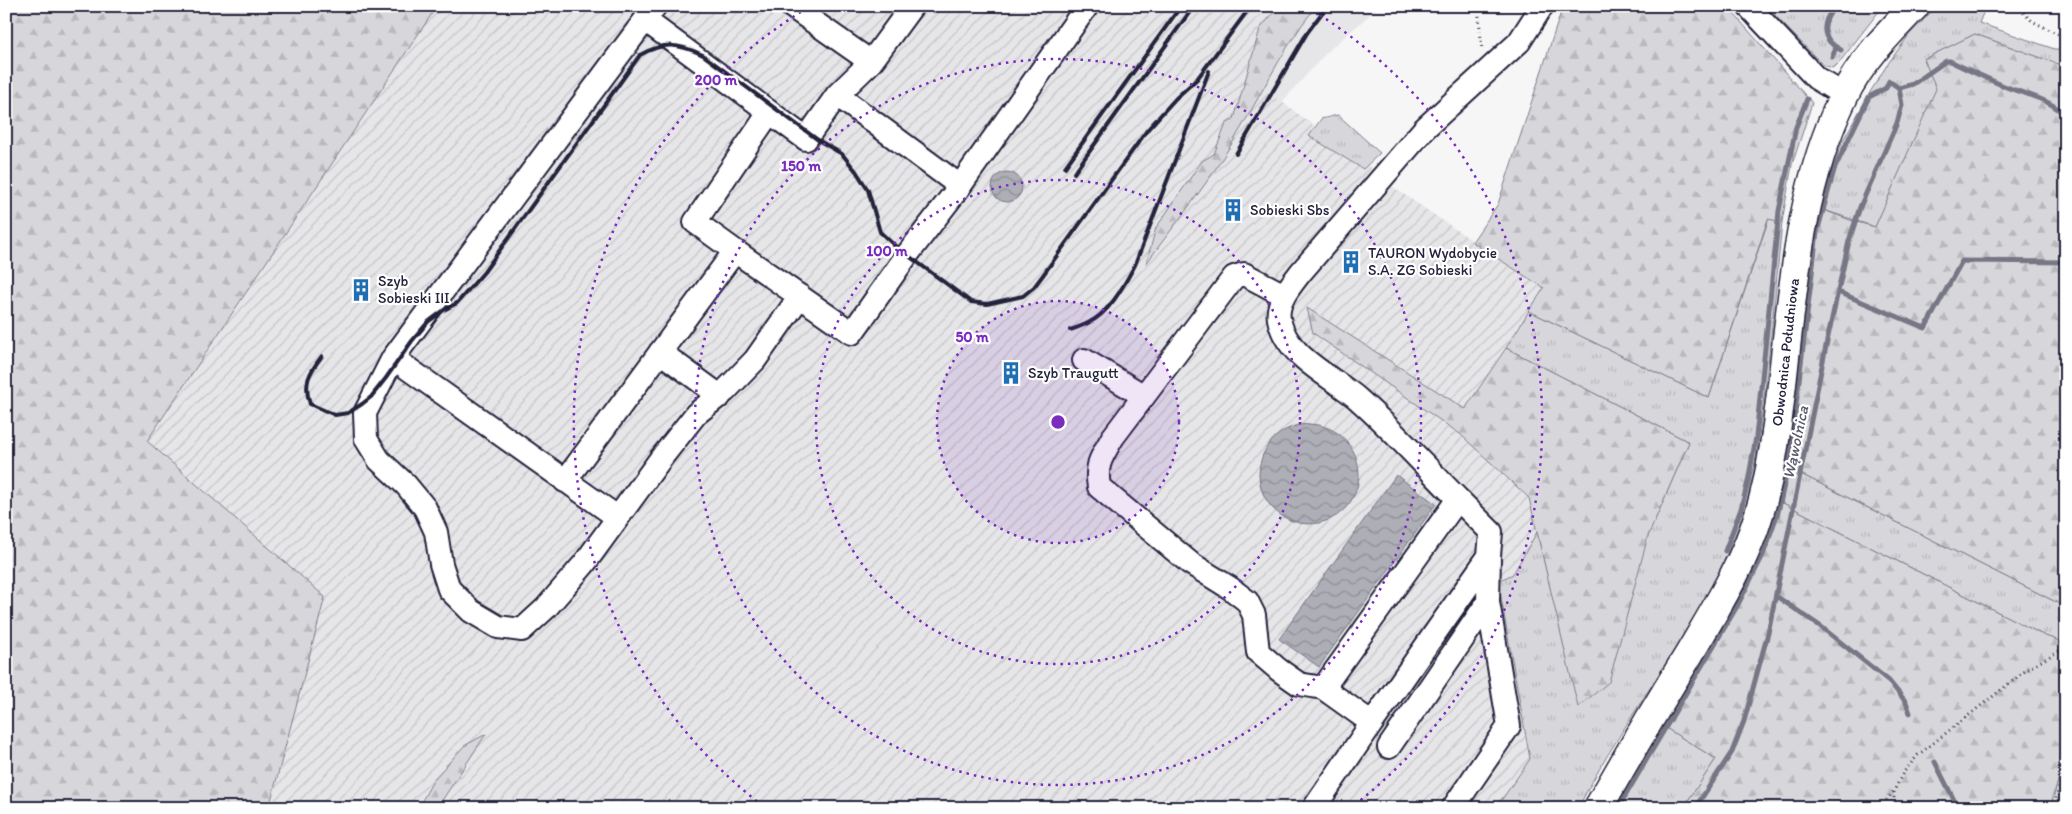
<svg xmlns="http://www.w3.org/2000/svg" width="2072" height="814" viewBox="0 0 2072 814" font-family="Itim,sans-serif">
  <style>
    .built { fill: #e6e6e9 }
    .industrial { fill: url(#industrial-furrows) }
    .grass { fill: url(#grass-tufts); stroke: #7c7c8b }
    .forest { fill: url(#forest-firs); stroke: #7c7c8b }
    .garden { fill: #d7d7db; stroke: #7c7c8b }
    .water { fill: url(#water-waves); stroke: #767685 }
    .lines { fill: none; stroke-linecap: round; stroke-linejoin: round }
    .stream { stroke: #767685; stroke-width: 5 }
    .minor-casing { stroke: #22223b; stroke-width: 26 }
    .major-casing { stroke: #22223b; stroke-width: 31 }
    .path { stroke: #22223b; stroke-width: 3; stroke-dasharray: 1 4; stroke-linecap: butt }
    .minor { stroke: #fff; stroke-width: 22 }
    .major { stroke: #fff; stroke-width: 28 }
    .rail { stroke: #22223b; stroke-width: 4 }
    .ring { fill: none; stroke: #7b2cbf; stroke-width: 2.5; stroke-dasharray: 2.5 5 }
    .labels { text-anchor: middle; stroke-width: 4.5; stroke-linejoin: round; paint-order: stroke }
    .poi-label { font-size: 15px; fill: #22223b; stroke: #fff; text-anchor: start }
    .street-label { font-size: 15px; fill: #22223b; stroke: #fff }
    .water-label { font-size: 16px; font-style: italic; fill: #5a5a6d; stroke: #fff }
    .centre { fill: #7b2cbf; stroke: #fff; stroke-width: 2.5 }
    .ring-label { font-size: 15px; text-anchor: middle; font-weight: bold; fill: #7b2cbf; stroke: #fff; stroke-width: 4.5; stroke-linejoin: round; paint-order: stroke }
  </style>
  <defs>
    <pattern id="industrial-furrows" width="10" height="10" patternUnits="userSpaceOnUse" patternTransform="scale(1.25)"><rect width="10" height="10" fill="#e6e6e9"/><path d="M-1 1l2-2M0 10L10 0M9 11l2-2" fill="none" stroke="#c5c5c9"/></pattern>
    <pattern id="grass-tufts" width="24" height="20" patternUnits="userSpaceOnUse" patternTransform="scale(1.25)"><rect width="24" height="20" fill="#d7d7db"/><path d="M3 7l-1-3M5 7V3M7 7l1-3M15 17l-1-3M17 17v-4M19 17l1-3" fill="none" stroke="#b8b8bd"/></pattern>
    <pattern id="forest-firs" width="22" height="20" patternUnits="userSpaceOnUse" patternTransform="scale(1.25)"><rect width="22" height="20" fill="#d7d7db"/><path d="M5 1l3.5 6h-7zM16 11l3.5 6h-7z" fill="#b8b8bd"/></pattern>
    <pattern id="water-waves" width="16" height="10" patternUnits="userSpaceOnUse" patternTransform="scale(1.25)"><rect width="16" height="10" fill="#aeaeb7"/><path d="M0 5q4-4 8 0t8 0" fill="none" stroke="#8d8d96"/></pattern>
  </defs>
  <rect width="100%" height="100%" fill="#f6f6f7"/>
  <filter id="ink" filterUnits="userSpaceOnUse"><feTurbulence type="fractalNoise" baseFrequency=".02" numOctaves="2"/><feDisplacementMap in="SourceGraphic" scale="10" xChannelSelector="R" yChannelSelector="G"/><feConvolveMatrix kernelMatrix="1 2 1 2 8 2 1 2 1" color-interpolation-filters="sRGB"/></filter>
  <g filter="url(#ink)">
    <!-- built -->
    <path class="built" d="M1316 6H1380L1328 51 1282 102 1261 90 1304 21Z"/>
    <!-- industrial -->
    <path class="industrial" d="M437 6H1279L1260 29 1246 80 1282 102 1377 172 1390 185 1544 289 1462 414 1460 434 1529 498 1537 532 1513 574 1498 581 1530 759 1496 808H269L325 597 147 441Z"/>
    <!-- grass -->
    <path class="grass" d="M1766 6H1883L1838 64 1832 68 1822 64Z
      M1937 6H1986L1979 23 2066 53V67L1975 34 1924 59 1937 89 1875 227 1818 208 1842 142 1872 89 1887 65 1909 35Z
      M1338 115 1380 153 1363 169 1309 136 1321 119Z
      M1769 218 1782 222C1776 286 1770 350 1762 414 1757 451 1753 490 1739 525 1701 626 1627 712 1578 808H1496L1530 759 1498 581 1513 574 1537 532 1579 707 1648 536 1689 442 1506 348 1529 311 1709 398Z
      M1785 466 2062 605H2066V648L2057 640 2045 636 1777 500Z
      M1661 725 1716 759 1683 808H1613Z"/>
    <!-- forest -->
    <path class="forest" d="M6 6H437L147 441 325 597 269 808H6Z
      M1279 6H1316C1278 54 1255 109 1222 159 1199 195 1171 229 1146 264L1156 228 1202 161 1214 154 1226 124 1234 119 1260 29Z
      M1563 6H1727L1812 103 1792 165 1782 222 1768 219 1709 398 1529 311 1544 288 1472 242 1498 204Z
      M1975 34 2066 67V605H2062L1785 466 1818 208 1850 220 1875 227 1936 89 1924 59Z
      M1307 308 1465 409 1506 348 1689 442 1648 536 1609 682 1578 707 1529 498 1460 434 1313 333Z
      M1777 500 2045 636 2057 640 2066 648V755L2050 808H1683L1716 759 1661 725 1770 522Z
      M486 734 437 808H418L434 779 464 746Z"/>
    <!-- garden -->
    <path class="garden" d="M2066 755V808H2050Z"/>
    <!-- water -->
    <path class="water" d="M992 187a15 15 0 1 1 30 0a15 15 0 1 1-30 0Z
      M1259 474a50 50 0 1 1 100 0a50 50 0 1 1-100 0Z
      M1396 475 1436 504 1319 667 1279 639Z"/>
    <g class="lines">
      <!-- stream -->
      <path class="stream" d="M1835 6C1821 23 1820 39 1841 50
        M1832 57 1836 47
        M1899 88 1913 84 1946 61H1950C1968 70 1986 78 2004 86 2025 95 2051 98 2066 117
        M1838 292 1925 328 1962 261 2066 262
        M1725 551 1741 509 1748 482 1756 437 1779 211 1796 127 1807 99
        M1776 596 1820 626 1889 681 1906 702 1910 713
        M1935 762 1958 808
        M1618 808 1736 608 1763 555 1778 512 1789 462 1817 232 1834 170 1851 134 1869 97 1886 88 1889 81 1899 88 1902 105 1897 123 1860 207 1849 241 1827 341 1768 633 1744 721 1732 752 1695 808"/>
      <defs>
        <path id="minor" d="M655 6 645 20 806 139 837 95 871 62 912 6
          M791 6 871 62
          M1748 6 1816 78 1844 95
          M837 95 960 186
          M735 251 695 222 769 113
          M1284 295 1244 274 1234 277 1113 437C1102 456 1095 464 1099 487L1190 563 1230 588 1247 601 1254 615 1258 652 1279 670 1299 684 1323 688 1372 723 1489 556 1491 532 1458 499
          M660 352 720 396
          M393 358 365 413 366 439 379 460 406 485 425 508 436 532 441 564 449 589 471 611 498 627 522 630 546 608 584 564 662 457 696 414 725 391 755 360 800 296
          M1084 360 1144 396
          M565 481 735 251 852 333 907 255 960 186 1087 6
          M617 517 393 358 645 20
          M1323 688 1458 499C1425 466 1393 430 1358 399 1332 376 1286 357 1279 319 1276 302 1291 285 1301 272L1425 128 1519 42 1542 6
          M1389 747 1488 602 1489 556
          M1314 808 1372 723
          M1453 808 1509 726 1488 602"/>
        <g id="major">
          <path id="s1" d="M1598 808C1627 757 1657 706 1688 656 1714 611 1744 565 1759 514 1772 471 1777 428 1782 384 1793 287 1800 185 1844 96 1860 62 1889 33 1915 6"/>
        </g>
      </defs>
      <!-- minor casing -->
      <use href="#minor" class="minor-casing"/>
      <!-- major casing -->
      <use href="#major" class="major-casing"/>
      <!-- path -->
      <path class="path" d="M1478 6 1482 50
        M2016 6 2032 21 2066 38
        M1894 792V808
        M1880 808 1894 791 1903 773 1918 755 2029 668 2066 647
        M2053 808 2066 765"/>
      <!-- minor -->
      <use href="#minor" class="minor"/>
      <!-- major -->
      <use href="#major" class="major"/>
      <!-- rail -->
      <path class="rail" d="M1236 154 1307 33 1327 6
        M1065 167 1181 6
        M1074 173 1194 6
        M1070 330C1076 328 1082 326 1088 323 1110 313 1124 285 1135 265L1209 71
        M322 356C309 373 303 383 310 404L335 415 348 413 362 404 371 397 386 378 412 341 428 322 444 310 457 303 484 272 640 55C664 42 678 43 703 55L818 140 842 154 856 171 868 190 880 232 894 245 971 302 987 304 1023 296 1034 287 1043 275 1148 129 1176 98 1197 79 1251 6"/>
    </g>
  </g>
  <!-- distance rings -->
  <circle cx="1058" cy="422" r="121" fill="#7b2cbf" fill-opacity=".12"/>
  <g class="ring">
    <circle cx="1058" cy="422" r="121"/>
    <circle cx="1058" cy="422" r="242"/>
    <circle cx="1058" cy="422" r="363"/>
    <path d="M763 806A484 484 0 0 1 809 7M1307 7A484 484 0 0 1 1353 806"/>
  </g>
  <!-- icons -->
  <defs>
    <symbol id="building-bare" viewBox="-9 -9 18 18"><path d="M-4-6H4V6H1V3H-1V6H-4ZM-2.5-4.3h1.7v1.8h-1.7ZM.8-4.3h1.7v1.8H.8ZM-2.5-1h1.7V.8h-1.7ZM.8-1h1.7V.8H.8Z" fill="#1f6fb2" stroke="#fff" stroke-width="2.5" paint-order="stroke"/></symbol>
  </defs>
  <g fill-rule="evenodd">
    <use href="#building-bare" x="1217" y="194" width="32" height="32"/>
    <use href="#building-bare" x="1335" y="246" width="32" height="32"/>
    <use href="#building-bare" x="345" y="274" width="32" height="32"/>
    <use href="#building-bare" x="995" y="357" width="32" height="32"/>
  </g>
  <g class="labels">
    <!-- poi labels -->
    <g class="poi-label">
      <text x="1250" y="215">Sobieski Sbs</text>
      <text x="1368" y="258">TAURON Wydobycie<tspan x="1368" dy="17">S.A. ZG Sobieski</tspan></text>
      <text x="378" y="286">Szyb<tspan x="378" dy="17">Sobieski III</tspan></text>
      <text x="1028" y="378">Szyb Traugutt</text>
    </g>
    <!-- street labels -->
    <g class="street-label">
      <text dy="5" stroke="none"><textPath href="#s1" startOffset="500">Obwodnica Południowa</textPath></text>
    </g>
    <!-- water labels -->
    <g class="water-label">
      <text transform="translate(1795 442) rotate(-78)" y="6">Wąwolnica</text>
    </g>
  </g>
  <circle cx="1058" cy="422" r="8" class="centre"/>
  <g class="ring-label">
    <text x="716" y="85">200 m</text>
    <text x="801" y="171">150 m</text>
    <text x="887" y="256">100 m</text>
    <text x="972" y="342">50 m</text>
  </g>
  <!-- margin -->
  <rect width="2072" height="814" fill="none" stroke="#fff" stroke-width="25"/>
  <rect x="12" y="12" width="2047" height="789" fill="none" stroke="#22223b" stroke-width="2" filter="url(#ink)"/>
</svg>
